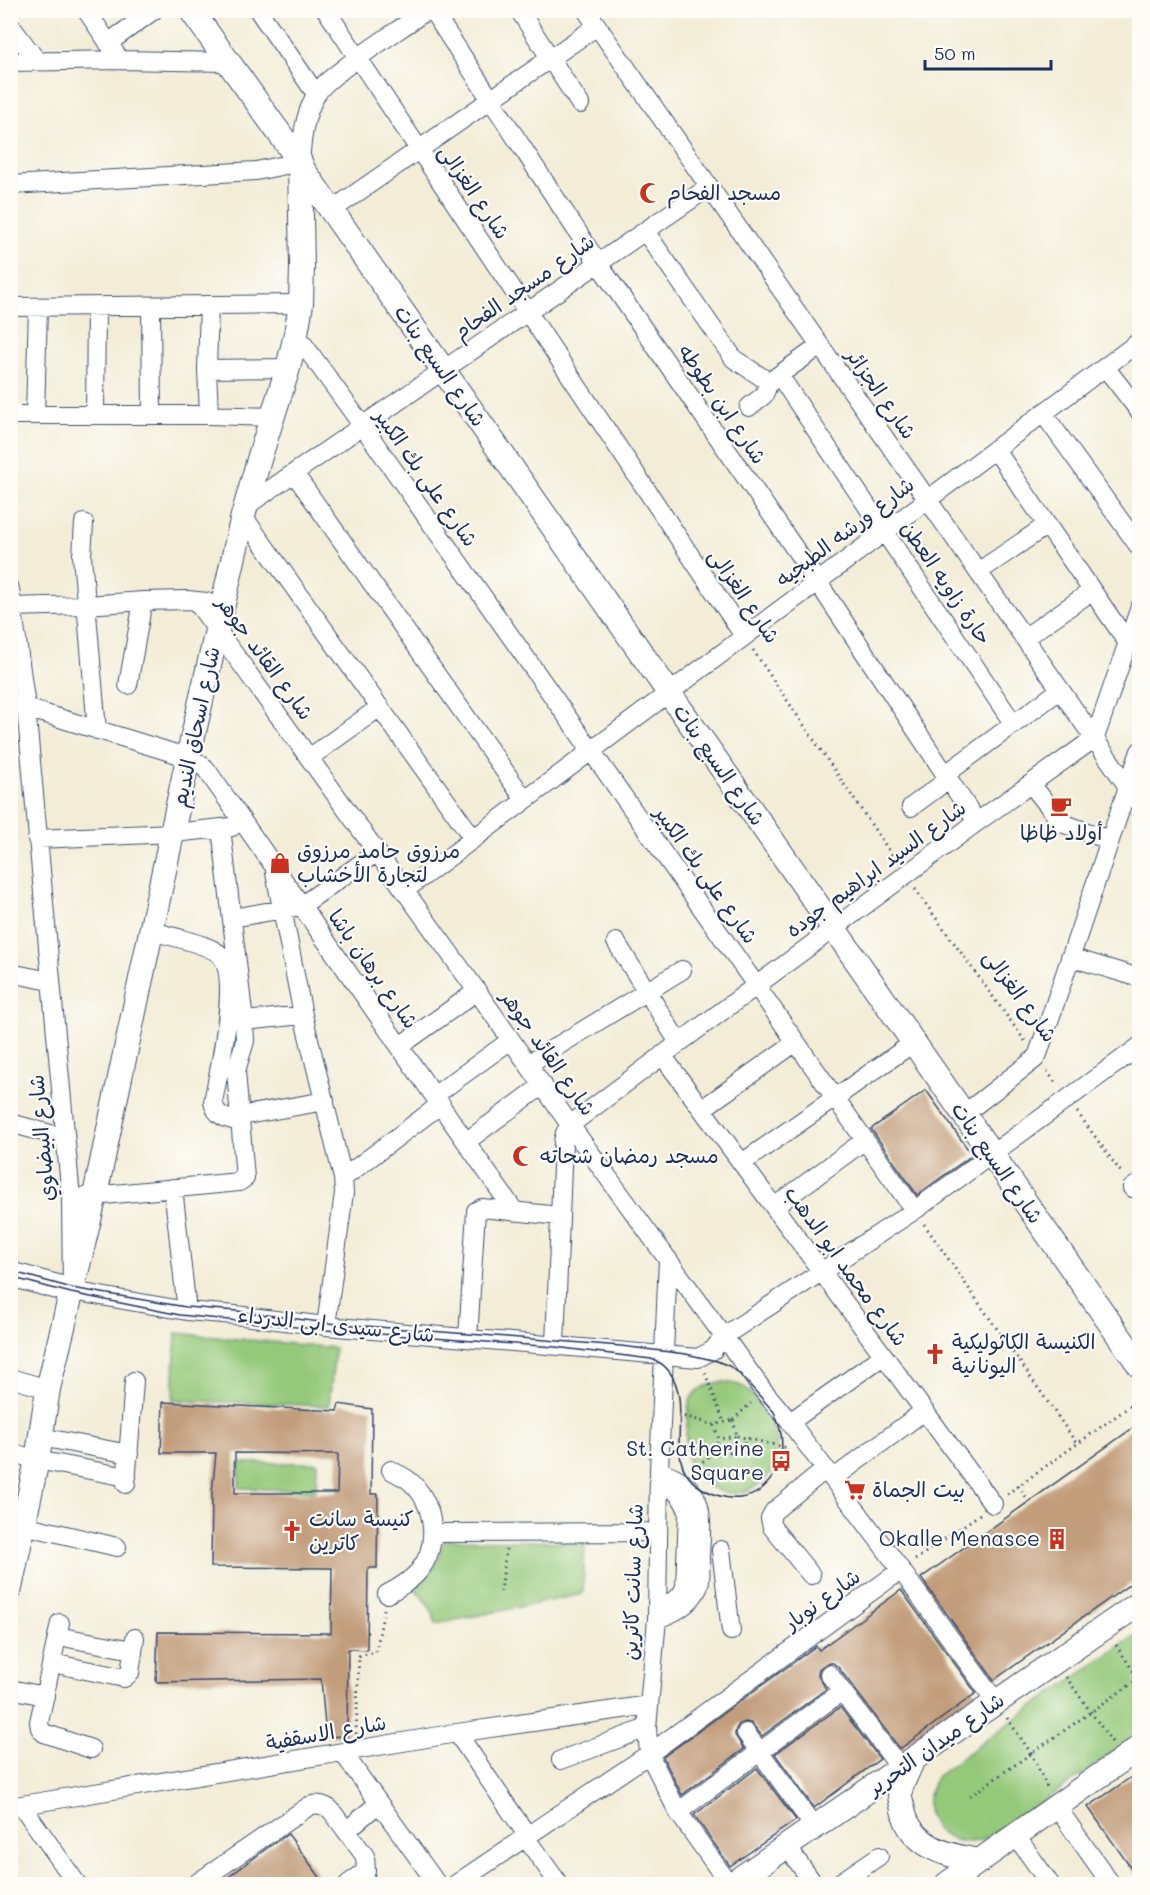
<svg xmlns="http://www.w3.org/2000/svg" width="1150" height="1895" viewBox="0 0 1150 1895" font-family="Mali,'Playpen Sans Arabic',sans-serif">
  <style>
    .green { fill: #95c97a; stroke: #587c6c; stroke-width: 1.5 }
    .building { fill: #c29d7b; fill-rule: evenodd }
    .lines { fill: none; stroke-linecap: round; stroke-linejoin: round }
    .minor-casing { stroke: #3b4c70; stroke-width: 20 }
    .major-casing { stroke: #3b4c70; stroke-width: 26 }
    .path { stroke: #3b4c70; stroke-width: 3; stroke-dasharray: 1.5 4.5; stroke-linecap: butt }
    .minor { stroke: #fff; stroke-width: 18 }
    .major { stroke: #fff; stroke-width: 24 }
    .tram { stroke: #1b2f5e; stroke-width: 1.5 }
    .labels { text-anchor: middle; stroke-width: 4.5; stroke-linejoin: round; paint-order: stroke }
    .street-label { font-size: 21px; fill: #1b2f5e; stroke: #fdfcf7 }
    .poi-label { font-size: 21px; fill: #1b2f5e; stroke: #fdfcf7; text-anchor: start }
  </style>
  <rect width="100%" height="100%" fill="#fdfcf7"/>
  <filter id="ink" filterUnits="userSpaceOnUse"><feTurbulence type="fractalNoise" baseFrequency=".0167" numOctaves="2"/><feDisplacementMap in="SourceGraphic" scale="12" xChannelSelector="R" yChannelSelector="G"/><feConvolveMatrix kernelMatrix="1 2 1 2 8 2 1 2 1" color-interpolation-filters="sRGB"/></filter>
  <filter id="wash" filterUnits="userSpaceOnUse"><feTurbulence type="fractalNoise" baseFrequency=".008" numOctaves="4" result="noise"/><feDisplacementMap in="SourceGraphic" scale="24" xChannelSelector="R" yChannelSelector="G"/><feGaussianBlur stdDeviation="1.35" result="paint"/><feColorMatrix in="noise" values="0 0 0 0 0 0 0 0 0 0 0 0 0 0 0 0 0 1.4 0 .05"/><feComposite in="paint" operator="in"/></filter>
  <g filter="url(#wash)">
    <rect width="100%" height="100%" fill="#f3edd7"/>
    <!-- green -->
    <path class="green" d="M176 1333 335 1348 329 1406 173 1400Z
      M724 1382C732 1383 740 1384 746 1388 750 1392 754 1398 758 1402 774 1421 782 1440 774 1465 772 1475 759 1486 749 1490 725 1499 699 1487 689 1463 684 1451 686 1436 687 1422 688 1412 687 1401 695 1393 703 1385 714 1383 724 1382Z
      M239 1463H317L316 1491 239 1488Z
      M444 1540 585 1542 583 1594 436 1624C433 1608 425 1601 415 1589 431 1576 439 1561 444 1540Z
      M1139 1633V1734L1050 1797 982 1840C939 1850 913 1814 937 1776L1002 1728Z"/>
    <g id="blocks">
      <!-- building -->
      <path class="building" d="M926 1090 972 1155 917 1195 871 1129Z
        M163 1402 337 1411 339 1404 372 1409 371 1494H378L377 1568H368L367 1650 348 1649 347 1736 326 1737 321 1679 156 1682 158 1632 331 1633 332 1568 211 1567 212 1493 216 1453H161ZM235 1453 338 1454 337 1493H235Z
        M1140 1423V1577L994 1680 921 1578Z
        M901 1590 976 1693 900 1749 838 1667 833 1663H827L819 1669 818 1675 826 1689 762 1736 751 1723 745 1722 739 1724 736 1729 735 1735 744 1749 682 1795 663 1757 816 1646 819 1650Z
        M840 1707 880 1759 814 1808 775 1754Z
        M757 1768 796 1820 730 1866 694 1815Z
        M1140 1771V1881L1088 1807Z
        M288 1834 325 1884H219L270 1846Z"/>
    </g>
  </g>
  <g filter="url(#ink)">
    <use href="#blocks" fill-opacity="0" stroke="#3b4c70" stroke-width="1.5"/>
    <g class="lines">
      <defs>
        <path id="minor" d="M86 10 120 60
          M258 10 316 94
          M326 10 744 636
          M432 10 598 263 817 581 977 822
          M519 10 580 104
          M586 10 1140 804
          M10 25 37 61
          M108 43 154 10
          M10 62 120 60 227 62
          M10 185 256 171 300 162C302 139 304 115 316 95 322 84 333 77 343 69 370 48 399 30 427 10
          M332 210 597 26
          M645 231 734 359 769 382 820 346
          M209 305 207 369 209 415
          M151 306 152 415
          M10 307 301 304
          M296 334 362 425 914 1210
          M1105 367 1140 412
          M207 369 288 368
          M779 375 1013 723
          M749 407 764 395 769 382
          M1043 413 1140 548
          M10 415H209L272 417
          M35 415 38 307
          M95 415 96 307
          M995 449 1128 643
          M294 473 525 800
          M246 506 709 187
          M243 516 473 838
          M84 523 82 556 97 730
          M978 572 1047 525
          M10 589 26 707 71 1198 72 1291 187 1311 235 1315 326 1326 698 1358 713 1350 724 1336 918 1208 1140 1046
          M196 601 477 991 570 1125 762 1389 790 1422 901 1570 996 1702
          M10 607 86 605 143 601 187 600 207 602
          M1024 638 1092 591
          M128 685 143 601
          M10 703 180 755 200 764 206 769 515 1212
          M309 758 380 707
          M946 774 1060 690
          M1031 784 1062 823 1109 840
          M911 807 949 779
          M37 839 173 833 232 827
          M275 873 303 1015 343 1178 344 1193 326 1326
          M405 890 1140 341
          M232 918 301 906 377 852
          M152 931C169 936 204 943 218 953 243 972 218 1073 213 1102 216 1117 227 1119 241 1122
          M616 942 679 1043
          M1070 957 1140 978
          M10 973 50 981
          M244 1021 303 1015
          M400 1046 477 991
          M662 1055 993 1504
          M528 1064 682 970
          M435 1095 511 1040
          M702 1109 796 1042
          M964 1114 1035 1059 1038 1054 1140 751
          M240 1116 325 1101
          M10 1123 65 1138
          M467 1141 543 1085
          M742 1163 913 1043
          M343 1178 441 1104
          M173 1188 187 1311
          M1132 1188 1140 1183
          M83 1197 239 1182 245 1178 236 1071 245 1041 244 1021 221 828
          M774 1207 865 1140
          M668 1259 659 1471 657 1619 647 1728 649 1754 678 1812 729 1884
          M468 1338 476 1211 482 1208 560 1216
          M555 1344 563 1142 565 1133 570 1125 679 1043 977 822 1095 738 1140 607
          M10 1378 48 1389
          M790 1422 883 1356
          M41 1437 129 1454
          M10 1452 37 1460 127 1477
          M833 1479 924 1411
          M126 1484 134 1381
          M668 1486C679 1493 684 1500 688 1512L685 1587 681 1595 670 1603
          M23 1525 117 1547
          M433 1533 658 1532
          M721 1550 731 1631
          M811 1575 772 1527 770 1518 774 1511 826 1469
          M387 1594C399 1588 409 1582 418 1572 441 1546 435 1500 407 1479 402 1476 396 1473 391 1470
          M657 1619C674 1613 688 1606 697 1590 702 1582 700 1567 700 1557 702 1516 707 1485 659 1471
          M60 1623 39 1722 40 1728 44 1733 91 1749
          M57 1636 133 1650
          M52 1663 124 1678 130 1673 135 1638
          M829 1674 901 1769
          M10 1689 45 1696
          M457 1733 527 1835
          M746 1733 815 1828
          M343 1753 437 1884
          M561 1760 647 1728
          M22 1806 77 1884
          M1056 1806 1111 1884
          M10 1807 457 1733 649 1705
          M678 1812 842 1691
          M346 1831 379 1803
          M1016 1836 1050 1884
          M525 1837 559 1884
          M787 1847 814 1884
          M753 1870 763 1884
          M197 1883 309 1806C318 1803 323 1805 330 1809L365 1856 366 1871 348 1884
          M456 1884 649 1754 901 1570
          M838 1884 879 1856"/>
        <path id="major" d="M191 10 300 162 304 171 1140 1366
          M10 1274 72 1291
          M10 1588 37 1460 48 1389 95 1195 188 758 243 516 260 456 288 368 296 334 301 304 302 267 300 163
          M912 1761C909 1770 902 1781 900 1791 899 1797 902 1804 903 1810 911 1847 948 1856 980 1861
          M732 1884 1140 1603
          M947 1884 1140 1747"/>
      </defs>
      <!-- minor casing -->
      <use href="#minor" class="minor-casing"/>
      <!-- major casing -->
      <use href="#major" class="major-casing"/>
      <!-- path -->
      <path class="path" d="M753 650 896 861
        M915 889 1025 1041
        M1047 1071 1057 1085
        M1077 1112 1123 1175
        M924 1224 1077 1444
        M705 1373 724 1422
        M678 1416 688 1417 714 1425
        M733 1420 737 1436 719 1439 714 1425Z
        M733 1420 751 1403
        M737 1436 788 1448
        M711 1454C729 1455 737 1451 749 1438
        M694 1470 711 1454 719 1439
        M1018 1486 1029 1501
        M1007 1494 1140 1399
        M915 1560 980 1514
        M501 1592 506 1549
        M1116 1645 1140 1681
        M1066 1677 1112 1742
        M1007 1718 1031 1753 1047 1787
        M356 1734 359 1656 376 1652 384 1609
        M970 1796 1140 1678"/>
      <!-- minor -->
      <use href="#minor" class="minor"/>
      <!-- major -->
      <use href="#major" class="major"/>
      <!-- tram -->
      <path class="tram" d="M10 1271 72 1288 186 1307 237 1311 327 1323 621 1346 686 1354 717 1361 729 1366 739 1373 774 1412C787 1440 785 1471 759 1491 748 1499 733 1500 720 1496 649 1475 699 1413 669 1371 664 1365 659 1361 651 1359L555 1347 326 1330 180 1315 71 1293 10 1277"/>
    </g>
  </g>
  <!-- icons -->
  <defs>
    <symbol id="mosque-bare" viewBox="-9 -9 18 18"><path d="M3.5-4.9A6 6 0 1 0 3.5 4.9A5 5 0 1 1 3.5-4.9Z" fill="#c8321e" stroke="#fdfcf7" stroke-width="2.5" paint-order="stroke"/></symbol>
    <symbol id="cafe-bare" viewBox="-9 -9 18 18"><path d="M-5.5-4.5H6V0H3Q3 3.5 0 3.5H-2.5Q-5.5 3.5-5.5 0ZM3-3.2v2h1.7v-2ZM-6 4.5H4V6H-6Z" fill="#c8321e" stroke="#fdfcf7" stroke-width="2.5" paint-order="stroke"/></symbol>
    <symbol id="shop-bare" viewBox="-9 -9 18 18"><path d="M-5-2.5h2.3a2.7 3.5 0 0 1 5.4 0H5L5.5 6h-11ZM-1.5-2.5h3a1.5 2.3 0 0 0-3 0Z" fill="#c8321e" stroke="#fdfcf7" stroke-width="2.5" paint-order="stroke"/></symbol>
    <symbol id="church-bare" viewBox="-9 -9 18 18"><path d="M-1.2-6h2.4v3.5h3.3v2.4h-3.3V6h-2.4V-.1h-3.3v-2.4h3.3Z" fill="#c8321e" stroke="#fdfcf7" stroke-width="2.5" paint-order="stroke"/></symbol>
    <symbol id="bus-bare" viewBox="-9 -9 18 18"><path d="M-5-6H5V4H4V6H2V4H-2V6H-4V4H-5ZM-3.5-4V0h7V-4ZM-3.5 1.2v1.5H-2V1.2ZM2 1.2v1.5H3.5V1.2Z" fill="#c8321e" stroke="#fdfcf7" stroke-width="2.5" paint-order="stroke"/></symbol>
    <symbol id="supermarket-bare" viewBox="-9 -9 18 18"><path d="M-6-5.5h2.5l.6 2H6L4.5 2H-2.5L-4.4-4H-6ZM-1.5 3.2a1.3 1.3 0 1 0 .1 0ZM3 3.2a1.3 1.3 0 1 0 .1 0Z" fill="#c8321e" stroke="#fdfcf7" stroke-width="2.5" paint-order="stroke"/></symbol>
    <symbol id="building-bare" viewBox="-9 -9 18 18"><path d="M-4-6H4V6H1V3H-1V6H-4ZM-2.5-4.3h1.7v1.8h-1.7ZM.8-4.3h1.7v1.8H.8ZM-2.5-1h1.7V.8h-1.7ZM.8-1h1.7V.8H.8Z" fill="#c8321e" stroke="#fdfcf7" stroke-width="2.5" paint-order="stroke"/></symbol>
  </defs>
  <g fill-rule="evenodd">
    <use href="#mosque-bare" x="635" y="178" width="30" height="30"/>
    <use href="#cafe-bare" x="1046" y="791" width="30" height="30"/>
    <use href="#shop-bare" x="265" y="848" width="30" height="30"/>
    <use href="#mosque-bare" x="508" y="1141" width="30" height="30"/>
    <use href="#church-bare" x="920" y="1339" width="30" height="30"/>
    <use href="#bus-bare" x="766" y="1446" width="30" height="30"/>
    <use href="#supermarket-bare" x="840" y="1475" width="30" height="30"/>
    <use href="#church-bare" x="277" y="1516" width="30" height="30"/>
    <use href="#building-bare" x="1042" y="1524" width="30" height="30"/>
  </g>
  <g class="labels">
    <!-- street labels -->
    <g class="street-label">
      <text transform="translate(474 192) rotate(56)" y="7">شارع الغزالى</text>
      <text transform="translate(524 287) rotate(-35)" y="7">شارع مسجد الفحام</text>
      <text transform="translate(440 366) rotate(55)" y="7">شارع السبع بنات</text>
      <text transform="translate(881 394) rotate(55)" y="7">شارع الجزائر</text>
      <text transform="translate(722 404) rotate(56)" y="7">شارع ابن بطوطه</text>
      <text transform="translate(426 478) rotate(55)" y="7">شارع على بك الكبير</text>
      <text transform="translate(845 532) rotate(-37)" y="7">شارع ورشه الطبجيه</text>
      <text transform="translate(946 583) rotate(56)" y="7">حارة زاويه العطن</text>
      <text transform="translate(744 596) rotate(56)" y="7">شارع الغزالى</text>
      <text transform="translate(265 658) rotate(54)" y="7">شارع القائد جوهر</text>
      <text transform="translate(196 727) rotate(-78)" y="7">شارع اسحاق النديم</text>
      <text transform="translate(719 765) rotate(55)" y="7">شارع السبع بنات</text>
      <text transform="translate(876 869) rotate(-36)" y="7">شارع السيد ابراهيم جوده</text>
      <text transform="translate(706 875) rotate(55)" y="7">شارع على بك الكبير</text>
      <text transform="translate(373 969) rotate(55)" y="7">شارع برهان باشا</text>
      <text transform="translate(1020 996) rotate(54)" y="7">شارع الغزالى</text>
      <text transform="translate(548 1053) rotate(55)" y="7">شارع القائد جوهر</text>
      <text transform="translate(42 1138) rotate(-95)" y="7">شارع البيضاوي</text>
      <text transform="translate(997 1163) rotate(55)" y="7">شارع السبع بنات</text>
      <text transform="translate(846 1266) rotate(54)" y="7">شارع محمد ابو الدهب</text>
      <text transform="translate(336 1325) rotate(6)" y="7">شارع سيدى ابى الدرداء</text>
      <text transform="translate(633 1582) rotate(-88)" y="7">شارع سانت كاترين</text>
      <text transform="translate(822 1600) rotate(-36)" y="7">شارع نوبار</text>
      <text transform="translate(326 1733) rotate(-10)" y="7">شارع الاسقفية</text>
      <text transform="translate(936 1744) rotate(-35)" y="7">شارع ميدان التحرير</text>
    </g>
    <!-- poi labels -->
    <g class="poi-label">
      <text x="667" y="200">مسجد الفحام</text>
      <text x="1061" y="840" text-anchor="middle">أولاد ظاظا</text>
      <text x="297" y="858">مرزوق حامد مرزوق<tspan x="297" dy="24">لتجارة الأخشاب</tspan></text>
      <text x="540" y="1163">مسجد رمضان شحاته</text>
      <text x="952" y="1349">الكنيسة الكاثوليكية<tspan x="952" dy="24">اليونانية</tspan></text>
      <text x="764" y="1456" text-anchor="end">St. Catherine<tspan x="764" dy="24">Square</tspan></text>
      <text x="872" y="1497">بيت الجماة</text>
      <text x="309" y="1526">كنيسة سانت<tspan x="309" dy="24">كاترين</tspan></text>
      <text x="1040" y="1546" text-anchor="end">Okalle Menasce</text>
    </g>
  </g>
  <!-- margin -->
  <rect width="1150" height="1895" fill="none" stroke="#fdfcf7" stroke-width="36"/>
  <!-- scale -->
  <path d="M925 60v9h126v-9" fill="none" stroke="#1b2f5e" stroke-width="3"/>
  <text x="934" y="60" font-size="18" fill="#1b2f5e" stroke="#fdfcf7" stroke-width="4.5" paint-order="stroke">50 m</text>
</svg>
